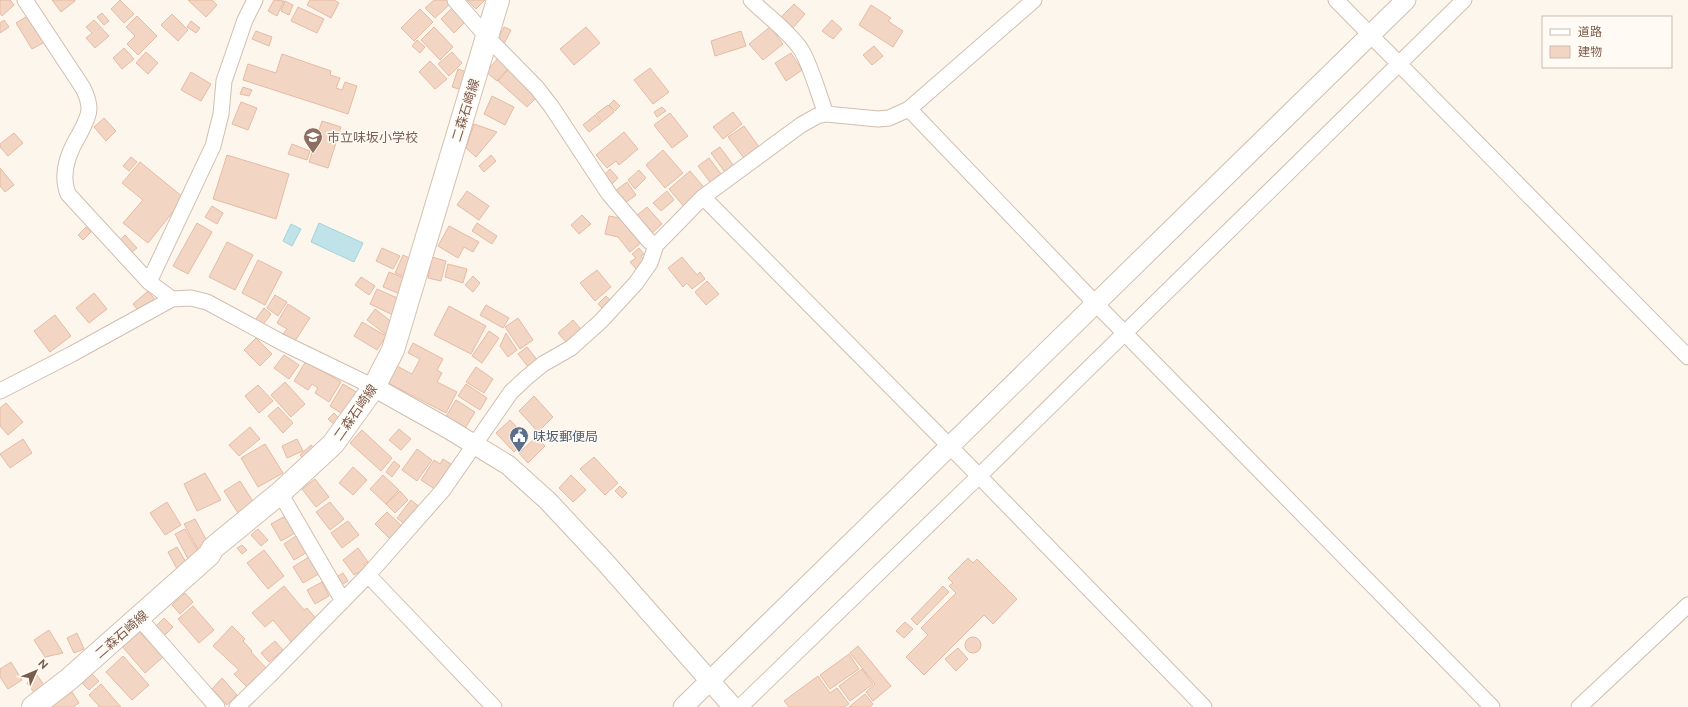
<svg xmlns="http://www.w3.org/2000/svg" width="1688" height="707" viewBox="0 0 1688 707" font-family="Raleway,'Noto Sans JP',sans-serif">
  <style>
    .water { fill: #bfe3e8; stroke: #a5d3da }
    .building { fill: #f3d5c3; stroke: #e6bba3 }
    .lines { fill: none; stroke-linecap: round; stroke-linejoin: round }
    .minor-casing { stroke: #d1beb0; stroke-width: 17 }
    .tertiary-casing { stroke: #d1beb0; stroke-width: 21 }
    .secondary-casing { stroke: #d6c0b0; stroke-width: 24 }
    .minor { stroke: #fff; stroke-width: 15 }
    .tertiary { stroke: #fff; stroke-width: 19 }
    .secondary { stroke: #fff; stroke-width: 22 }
    .labels { text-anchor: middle; stroke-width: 3; stroke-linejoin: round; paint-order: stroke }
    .street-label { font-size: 13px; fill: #7a5c4d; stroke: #fffaf3 }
    .education-label { font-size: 13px; fill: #785e54; stroke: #fffaf3; text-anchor: start }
    .service-label { font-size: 13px; fill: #4e5e75; stroke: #fffaf3; text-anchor: start }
  </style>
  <rect width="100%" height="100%" fill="#fdf6ec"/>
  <!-- water -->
  <path class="water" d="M319 223 363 243 354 262 311 242Z
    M291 224 301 229 292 246 283 241Z"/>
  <!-- building -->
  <path class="building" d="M0 0H10L14 5 2 16 0 13Z
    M52 0H75V1L61 12Z
    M120 0 134 14 124 23 111 9Z
    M188 0H212L217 5 206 17Z
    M274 0 284 1 277 16 268 11Z
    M310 0H334L339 3 331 18 307 5Z
    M434 0H447L450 4 435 18 425 8Z
    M467 0H485L476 9Z
    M285 1 293 5 289 15 281 11Z
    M794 4 805 14 791 30 779 19Z
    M871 5 891 18 888 21 903 31 893 47 859 25Z
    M454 6 467 20 454 33 441 19Z
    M298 7 324 19 317 33 291 21Z
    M420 9 433 22 414 41 401 28Z
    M102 13 109 21 104 25 97 17Z
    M172 14 188 30 178 41 161 25Z
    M29 15 45 42 32 49 16 23Z
    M137 16 157 36 138 55 127 44 135 36 126 27Z
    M4 20 9 27 0 33V23Z
    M94 20 109 36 95 48 86 38 92 33 86 27Z
    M832 20 842 29 833 39 822 31Z
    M191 21 200 28 196 33 187 27Z
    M434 27 453 47 440 60 421 40Z
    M504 27 511 30 504 44 497 41Z
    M586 27 600 43 574 65 560 49Z
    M770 27 783 44 763 60 749 44Z
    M256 31 272 37 269 46 252 39Z
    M741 31 746 46 715 56 711 41Z
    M417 40 425 47 420 53 412 46Z
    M874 46 883 56 872 65 863 55Z
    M124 48 134 59 122 69 113 58Z
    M146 52 158 63 148 74 136 63Z
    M452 52 462 63 449 76 438 64Z
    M791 53 802 70 786 81 775 63Z
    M282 54 331 71 330 75 340 78 336 88 342 90 345 82 357 86 348 114 243 80 248 64 276 73Z
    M499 57 510 66 497 81 486 72Z
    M430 61 447 79 435 89 419 72Z
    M650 68 669 92 653 104 634 80Z
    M458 69 472 74 466 91 452 87Z
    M508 70 537 97 527 107 498 81Z
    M191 72 211 84 201 101 181 90Z
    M243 87 252 90 249 96 240 94Z
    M492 96 514 107 505 125 484 114Z
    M614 100 620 106 615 111 609 105Z
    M241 102 257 108 248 130 232 124Z
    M608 105 614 112 602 122 596 114Z
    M662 107 666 111 657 117 654 112Z
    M733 112 742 124 723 139 713 127Z
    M670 113 688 136 672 148 654 125Z
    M595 115 601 123 589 132 583 125Z
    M104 118 116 131 106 141 94 127Z
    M322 121 341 127 328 168 309 162Z
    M474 124 497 132 476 157 466 148Z
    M744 126 762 151 747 162 728 137Z
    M624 132 638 149 619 165 616 161 607 168 596 155Z
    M14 133 23 143 8 156 0 147V144Z
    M292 144 310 151 307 160 288 154Z
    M720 147 736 169 727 175 711 153Z
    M663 150 683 173 665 188 646 165Z
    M227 155 289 174 276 219 213 199Z
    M491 155 496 161 484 172 479 166Z
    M131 157 137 162 129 171 123 166Z
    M709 158 724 178 713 186 698 166Z
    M140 162 184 198 148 243 123 223 143 200 122 183Z
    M0 168 14 185 5 192 0 186Z
    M610 169 618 178 611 185 603 176Z
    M639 170 646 178 635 189 628 180Z
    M690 171 707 191 686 209 669 189Z
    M627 182 636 195 625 203 615 191Z
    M467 191 489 206 479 220 457 205Z
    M667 191 674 200 661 211 653 203Z
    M212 206 223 213 217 224 205 217Z
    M647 207 662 224 651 234 636 216Z
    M582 215 591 224 579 234 571 225Z
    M609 216 626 219 643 241 630 252 618 237 605 234Z
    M197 223 212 232 188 274 173 266Z
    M477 223 497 236 492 244 472 231Z
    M449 226 479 242 473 252 464 247 458 258 438 246Z
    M86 227 91 232 83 240 78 235Z
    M125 235 137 248 132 252 120 240Z
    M227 242 253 255 235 290 209 277Z
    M382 248 400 256 393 269 376 261Z
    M639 248 644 254 641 256 647 263 638 271 630 262 636 258 632 254Z
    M403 255 414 260 407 278 395 273Z
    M432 257 446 261 441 281 428 278Z
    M682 257 697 275 700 272 705 279 692 289 687 283 683 287 668 268Z
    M258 260 282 272 265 305 242 293Z
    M448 264 467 269 463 283 445 277Z
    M597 270 611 287 595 301 580 283Z
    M389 272 406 279 400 294 383 287Z
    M473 276 480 283 473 292 465 285Z
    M361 277 375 286 369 295 355 285Z
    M707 281 719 294 706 305 695 292Z
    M377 289 404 301 397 317 370 304Z
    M148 291 156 301 141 314 133 304Z
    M94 293 107 309 89 323 76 308Z
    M275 295 287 302 278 316 267 308Z
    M606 296 612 302 604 310 598 304Z
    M288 304 310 318 295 341 283 334 287 329 277 323Z
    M486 305 509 318 503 328 480 315Z
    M449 306 486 326 471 354 434 335Z
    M264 308 271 314 262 326 255 320Z
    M375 309 397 326 389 337 367 320Z
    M55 315 71 336 50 352 34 331Z
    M518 318 533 340 520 349 505 327Z
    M573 320 581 329 566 342 558 333Z
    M362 322 386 336 377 350 354 336Z
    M489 331 499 338 482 363 472 356Z
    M506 333 517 350 508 357 500 346Z
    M256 338 272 354 260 366 244 350Z
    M413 343 443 359 437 370 442 373 437 382 457 392 446 413 388 383 397 366 412 374 420 359 408 353Z
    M527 347 538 361 529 368 518 354Z
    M284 355 299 365 289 379 274 368Z
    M306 361 341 382 329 402 315 393 318 388 312 384 308 390 294 381Z
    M476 367 493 379 484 393 466 382Z
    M285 382 305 404 291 417 271 395Z
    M343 384 358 393 344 415 330 406Z
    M466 384 487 398 480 410 458 396Z
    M258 385 273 401 259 413 245 396Z
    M534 396 553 417 538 432 519 411Z
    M456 400 475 412 464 430 445 418Z
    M6 403 23 422 8 435 0 426V408Z
    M278 407 293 423 283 433 268 416Z
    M334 413 341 420 336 426 328 419Z
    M510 420 528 439 514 452 496 433Z
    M250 427 260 439 239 456 229 445Z
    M399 429 411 439 401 450 389 440Z
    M362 430 392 458 381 471 350 443Z
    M536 437 545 446 528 463 519 453Z
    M23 439 32 453 10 468 0 454Z
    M297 439 303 451 287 458 282 446Z
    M265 444 283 473 258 487 241 458Z
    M311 445 317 452 306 462 300 455Z
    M417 449 432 460 417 481 402 470Z
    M594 457 618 483 605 495 580 469Z
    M443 459 454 466 436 490 421 480 434 460 440 464Z
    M394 461 400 466 392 477 386 472Z
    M353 467 367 480 353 495 339 483Z
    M205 473 221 500 197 511 184 484Z
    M383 475 399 490 386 504 370 489Z
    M571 475 586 490 573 502 559 488Z
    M315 479 329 497 316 507 302 489Z
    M240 481 254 503 238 513 224 491Z
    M620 486 627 493 622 498 615 491Z
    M400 491 408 500 395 513 386 504Z
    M411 500 422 509 408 527 397 518Z
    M167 502 181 525 165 535 150 513Z
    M330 502 344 519 330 530 316 512Z
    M387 512 405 529 393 542 375 524Z
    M287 515 297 532 281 541 271 524Z
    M195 519 209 545 199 551 184 524Z
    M348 521 359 535 342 548 331 533Z
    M185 529 200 555 189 561 175 534Z
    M258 529 268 540 261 546 251 535Z
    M299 534 309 551 294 560 284 544Z
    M242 545 247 550 242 554 237 548Z
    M177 547 187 564 177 569 168 552Z
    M358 548 368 562 364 564 367 569 360 574 359 572 354 575 343 560Z
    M264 550 284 576 268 589 247 563Z
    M312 555 322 572 303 583 293 567Z
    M968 558 973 563 977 559 1017 599 993 624 984 615 924 675 906 657 928 635 921 628 956 593 949 586 953 583 948 578Z
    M343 573 348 581 340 586 335 578Z
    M322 582 329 596 315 604 307 590Z
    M284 586 304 610 307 608 318 621 292 643 273 620 265 627 252 613Z
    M943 586 949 592 917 625 911 619Z
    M185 593 193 602 180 614 172 605Z
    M193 606 214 630 199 643 178 619Z
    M164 618 173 627 163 637 154 628Z
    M905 622 913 629 904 638 896 631Z
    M232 626 245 639 243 641 252 651 251 652 266 668 247 687 234 674 239 670 213 646Z
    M137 629 163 657 145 673 120 644Z
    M49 630 63 653 45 657 34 640Z
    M77 633 84 649 74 653 67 638Z
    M965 645a8 8 0 1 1 16 0a8 8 0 1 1-16 0Z
    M275 641 283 650 269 662 261 653Z
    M858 646 891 686 873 701 866 692 875 684 850 653Z
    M958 648 968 659 956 671 945 659Z
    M849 654 859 669 830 689 820 675Z
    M123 656 149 685 132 700 106 672Z
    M11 662 22 680 8 689 0 677V669Z
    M862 669 873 684 850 701 839 686Z
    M92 674 99 681 89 690 82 683Z
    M37 675 46 688 36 695 27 683Z
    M818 676 830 693 837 688 849 704 844 707H789L784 701Z
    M222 678 237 695 227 705 212 689Z
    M101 684 121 707H98L99 706 89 695Z
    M72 692 79 703 73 707H50Z
    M865 694 873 704 870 707H849Z"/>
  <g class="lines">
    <defs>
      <path id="minor" d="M25 0 83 88C86 94 89 101 89 109 89 117 83 127 79 135 68 153 60 174 68 194L149 282 172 299
        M455 0 487 37 537 88 551 106 609 194 649 241 656 245
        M751 0C767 16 786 29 800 48 810 62 819 96 826 114
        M1336 0 1688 357
        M909 109 1096 304 1492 707
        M703 197 979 476 1204 707
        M149 282 213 146 221 114 224 81 245 20 255 0
        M0 391 72 354 172 299 191 298 207 302 283 343 374 387
        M280 493 343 601
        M368 575 494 707
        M139 618 217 707
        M237 707 269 676 368 575 443 490 511 392 526 378 543 364 571 348 601 321 636 283 650 263 656 245 703 197 801 125 817 116 826 114 878 119 889 118 909 109 1034 0
        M740 707 979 476 1464 0
        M1579 707 1688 605"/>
      <path id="tertiary" d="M374 387 447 428 508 465 548 501 605 562 733 707
        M683 707 1406 0"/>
      <path id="secondary" d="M33 707 68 680 209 555 213 548 280 493 333 444 374 387 393 350 498 0"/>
    </defs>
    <!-- minor casing -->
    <use href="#minor" class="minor-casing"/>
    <!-- tertiary casing -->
    <use href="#tertiary" class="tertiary-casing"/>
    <!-- secondary casing -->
    <use href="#secondary" class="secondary-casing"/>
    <!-- minor -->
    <use href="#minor" class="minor"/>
    <!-- tertiary -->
    <use href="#tertiary" class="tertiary"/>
    <!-- secondary -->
    <use href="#secondary" class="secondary"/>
  </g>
  <!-- icons -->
  <defs>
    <symbol id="school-pin" viewBox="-11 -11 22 30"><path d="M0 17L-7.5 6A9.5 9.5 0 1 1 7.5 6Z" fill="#8d6e63" stroke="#fffaf3"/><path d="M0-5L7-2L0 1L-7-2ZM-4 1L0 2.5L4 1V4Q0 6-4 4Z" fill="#fff"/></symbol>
    <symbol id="civic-pin" viewBox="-11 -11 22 30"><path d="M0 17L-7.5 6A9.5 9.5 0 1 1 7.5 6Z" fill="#5c6f8a" stroke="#fffaf3"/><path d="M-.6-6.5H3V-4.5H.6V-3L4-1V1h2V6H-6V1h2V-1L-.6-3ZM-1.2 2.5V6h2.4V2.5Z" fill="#fff"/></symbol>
  </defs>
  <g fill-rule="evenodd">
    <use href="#school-pin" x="302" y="126" width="22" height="30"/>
    <use href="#civic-pin" x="508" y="425" width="22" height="30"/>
  </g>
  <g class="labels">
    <!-- street labels -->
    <g class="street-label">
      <text transform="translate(465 110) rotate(-73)" y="5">二森石崎線</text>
      <text transform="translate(355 412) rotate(-55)" y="5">二森石崎線</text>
      <text transform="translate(121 634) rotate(-41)" y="5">二森石崎線</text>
    </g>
    <!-- education labels -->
    <g class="education-label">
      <text x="327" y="142">市立味坂小学校</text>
    </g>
    <!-- service labels -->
    <g class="service-label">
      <text x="533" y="441">味坂郵便局</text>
    </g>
  </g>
  <!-- legend -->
  <rect x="1542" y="16" width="130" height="52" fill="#fffaf3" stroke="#cabbb1"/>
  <rect x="1550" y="29" width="20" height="6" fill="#ffffff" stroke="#cabbb1"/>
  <text x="1578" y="36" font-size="12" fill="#7a5c4d">道路</text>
  <rect x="1550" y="46" width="20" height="12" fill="#f3d5c3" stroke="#cabbb1"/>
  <text x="1578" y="56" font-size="12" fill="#7a5c4d">建物</text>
  <!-- north arrow -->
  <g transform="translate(36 671) rotate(46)" stroke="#fffaf3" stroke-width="3" paint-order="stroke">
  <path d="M0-3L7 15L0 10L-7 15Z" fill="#7a5c4d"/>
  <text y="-6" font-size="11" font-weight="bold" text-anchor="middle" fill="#7a5c4d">N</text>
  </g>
</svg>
